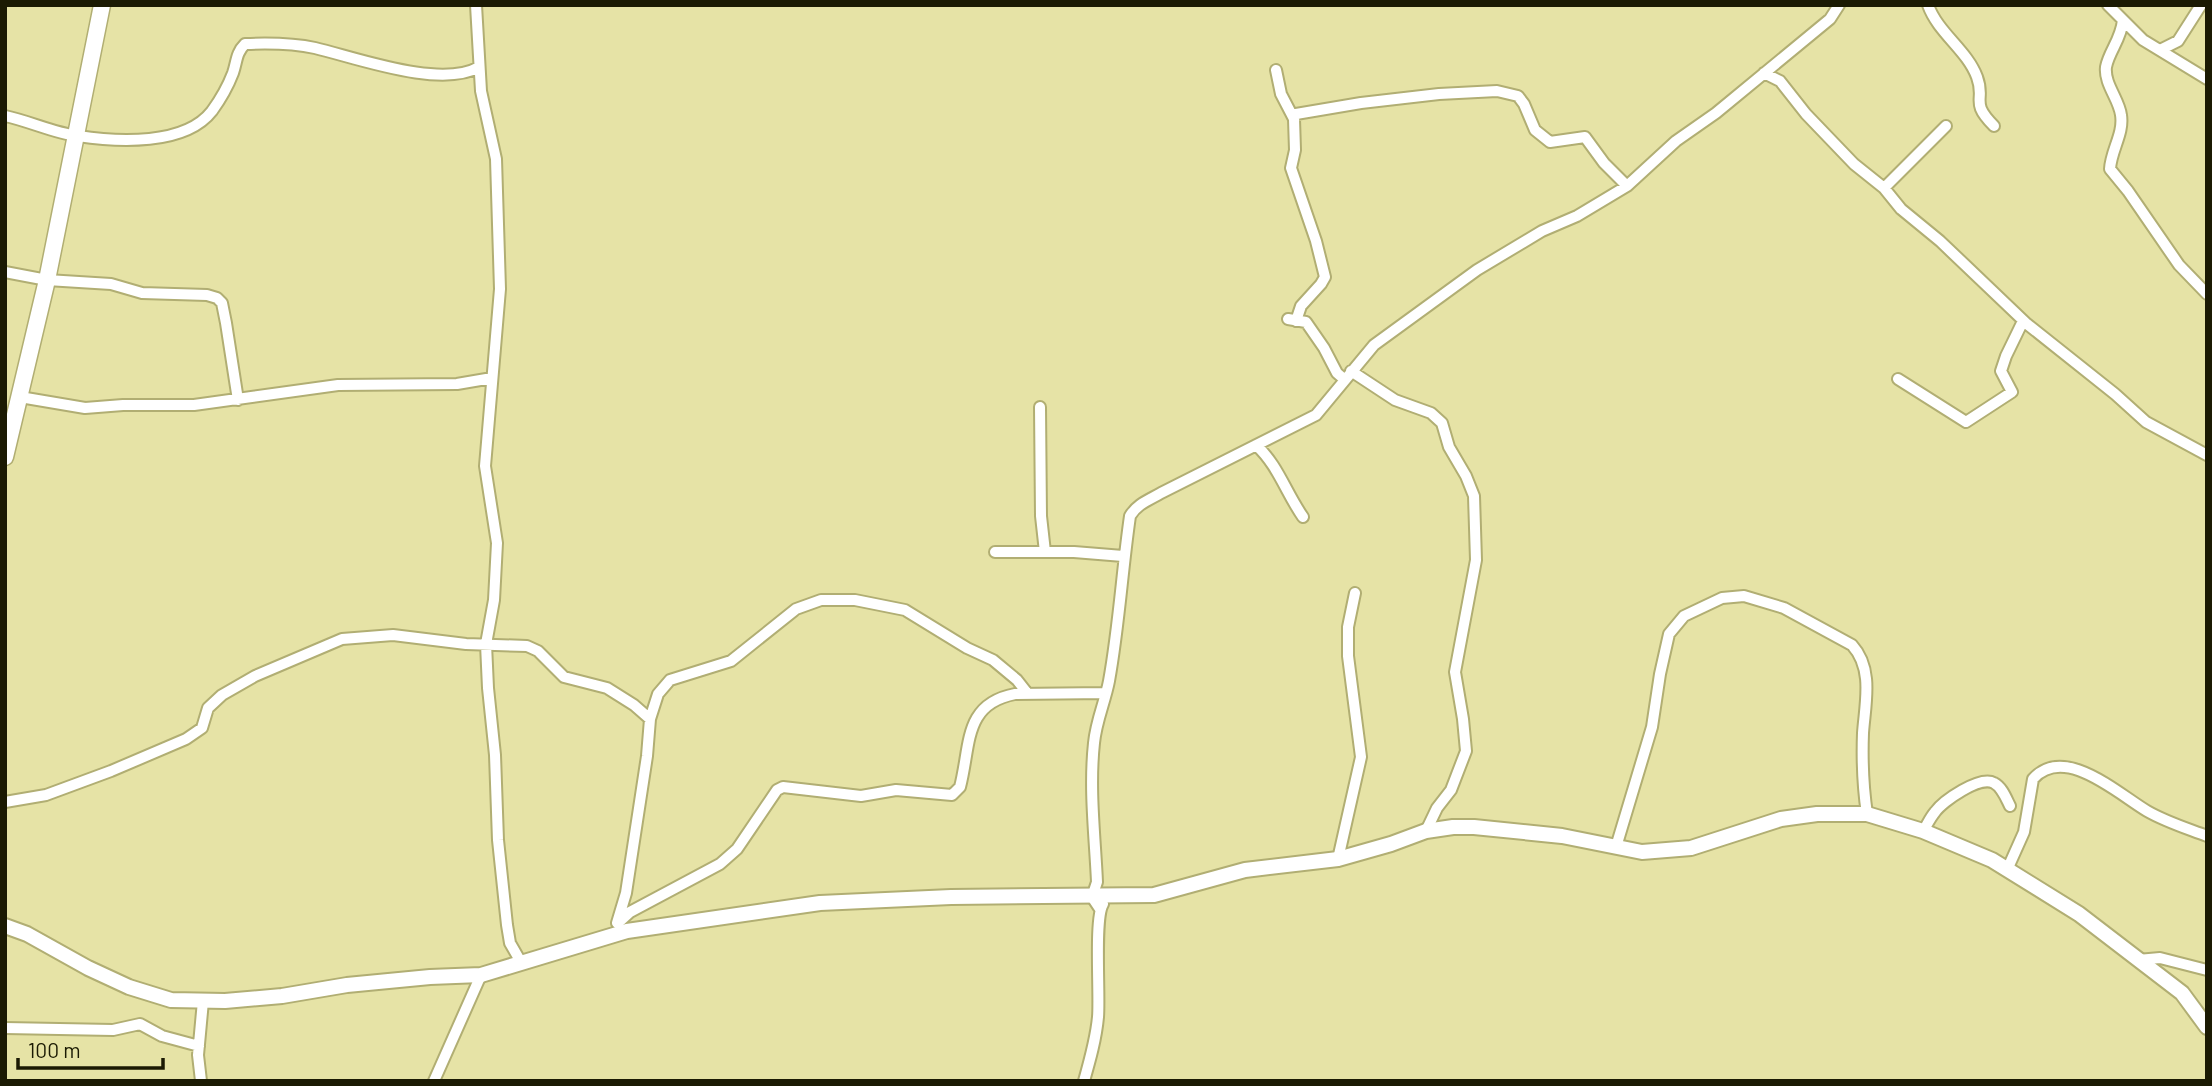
<svg xmlns="http://www.w3.org/2000/svg" width="2212" height="1086" viewBox="0 0 2212 1086" font-family="Barlow,sans-serif">
  <style>
    .lines { fill: none; stroke-linecap: round; stroke-linejoin: round }
    .minor-casing { stroke: #b1ae73; stroke-width: 14 }
    .tertiary-casing { stroke: #b1ae73; stroke-width: 18 }
    .secondary-casing { stroke: #b1ae73; stroke-width: 19 }
    .minor { stroke: #fff; stroke-width: 10 }
    .tertiary { stroke: #fff; stroke-width: 14 }
    .secondary { stroke: #fff; stroke-width: 16 }
  </style>
  <rect width="100%" height="100%" fill="#e6e3a6"/>
  <g class="lines">
    <defs>
      <path id="minor" d="M476 5 481 91 496 159 500 289 485 466 497 543 494 600 486 644 488 688 495 755 498 840 507 925 510 943 522 964
        M1928 5C1938 33 1967 50 1977 77 1986 101 1969 101 1994 126
        M2108 5 2143 40 2207 79
        M2123 20C2121 40 2109 51 2106 67 2104 84 2119 99 2121 115 2124 134 2111 150 2110 169L2128 191 2179 265 2207 294
        M2160 50 2178 41 2201 5
        M1276 70 1281 94 1294 119
        M1764 73 1780 81 1806 114 1854 164 1884 188 1901 209 1940 241 2027 324 2115 394 2146 422 2207 455
        M5 116C29 121 54 133 78 136 117 142 185 146 212 111 220 100 228 86 233 73 237 61 236 53 245 44 268 43 292 43 315 48 357 58 441 89 479 67
        M1884 188 1946 126
        M5 272 47 280 111 284 142 293 207 295 217 298 222 303 226 323 238 400
        M1288 319 1306 322 1324 348 1337 373 1344 379
        M1296 321 1301 306 1321 284 1325 277 1316 241 1291 168 1295 150 1294 119 1296 114 1361 103 1439 94 1497 91 1518 96 1524 104 1535 130 1550 142 1585 137 1604 163 1627 186
        M1351 371 1395 400 1431 413 1442 423 1449 447 1466 476 1474 496 1476 560 1455 672 1463 719 1466 751 1451 790 1437 808 1426 831
        M1898 379 1966 422 2012 392 2001 371 2006 356 2023 321
        M20 397 85 408 123 405H194L338 385 457 384 492 378
        M1040 407 1041 516 1045 552
        M1256 445C1278 465 1286 493 1303 517
        M995 552H1074L1123 556
        M5 802 46 795 111 771 186 739 202 728 208 708 222 695 255 676 342 639 393 635 466 644 527 646 538 651 564 677 607 688 634 705 650 719
        M1923 831C1927 825 1930 818 1935 812 1943 801 1980 775 1994 783 2002 787 2006 798 2010 806
        M1616 847 1652 727 1660 674 1669 634 1684 616 1722 598 1744 596 1784 608 1852 645C1874 669 1865 704 1863 733 1862 760 1863 787 1867 814
        M1338 859 1361 757 1348 656V627L1355 593
        M2007 870 2024 832 2033 779C2064 744 2117 793 2147 811 2166 822 2186 828 2207 836
        M1100 909 1092 897 1097 882C1095 837 1089 789 1094 743 1096 721 1105 702 1109 681 1119 626 1122 571 1130 516 1137 504 1149 500 1161 493L1316 415 1374 345 1477 270 1542 231 1577 216 1627 186 1676 141 1716 113 1830 19 1839 5
        M619 922 630 912 720 864 737 849 777 790 783 787 861 796 896 790 952 795 960 787C971 745 963 704 1015 694L1106 693
        M617 923 626 893 647 756 650 719 658 694 670 680 731 661 796 609 821 600H855L905 610 967 648 993 660 1017 680 1028 694
        M2138 960 2160 958 2207 970
        M5 1028 113 1030 140 1024 162 1036 199 1046
        M201 1081 198 1055 203 1001
        M434 1081 481 975
        M1084 1081C1090 1060 1096 1039 1098 1017 1100 995 1094 918 1103 904"/>
      <path id="tertiary" d="M5 926 27 934 88 968 129 987 171 1000 225 1001 282 996 347 985 430 977 481 975 627 931 820 903 951 897 1154 895 1245 870 1338 859 1391 844 1426 831 1453 827H1474L1562 836 1642 852 1691 848 1781 819 1817 814H1867L1923 831 1992 860 2079 914 2182 993 2207 1027"/>
      <path id="secondary" d="M5 457 47 280 102 5"/>
    </defs>
    <!-- minor casing -->
    <use href="#minor" class="minor-casing"/>
    <!-- tertiary casing -->
    <use href="#tertiary" class="tertiary-casing"/>
    <!-- secondary casing -->
    <use href="#secondary" class="secondary-casing"/>
    <!-- minor -->
    <use href="#minor" class="minor"/>
    <!-- tertiary -->
    <use href="#tertiary" class="tertiary"/>
    <!-- secondary -->
    <use href="#secondary" class="secondary"/>
  </g>
  <!-- border -->
  <rect width="2212" height="1086" fill="none" stroke="#1b1a03" stroke-width="14"/>
  <!-- scale -->
  <path d="M18 1058v10h145v-10" fill="none" stroke="#1b1a03" stroke-width="3.5"/>
  <text x="28" y="1058" font-size="21" fill="#1b1a03" stroke="#e6e3a6" stroke-width="5" paint-order="stroke">100 m</text>
</svg>
